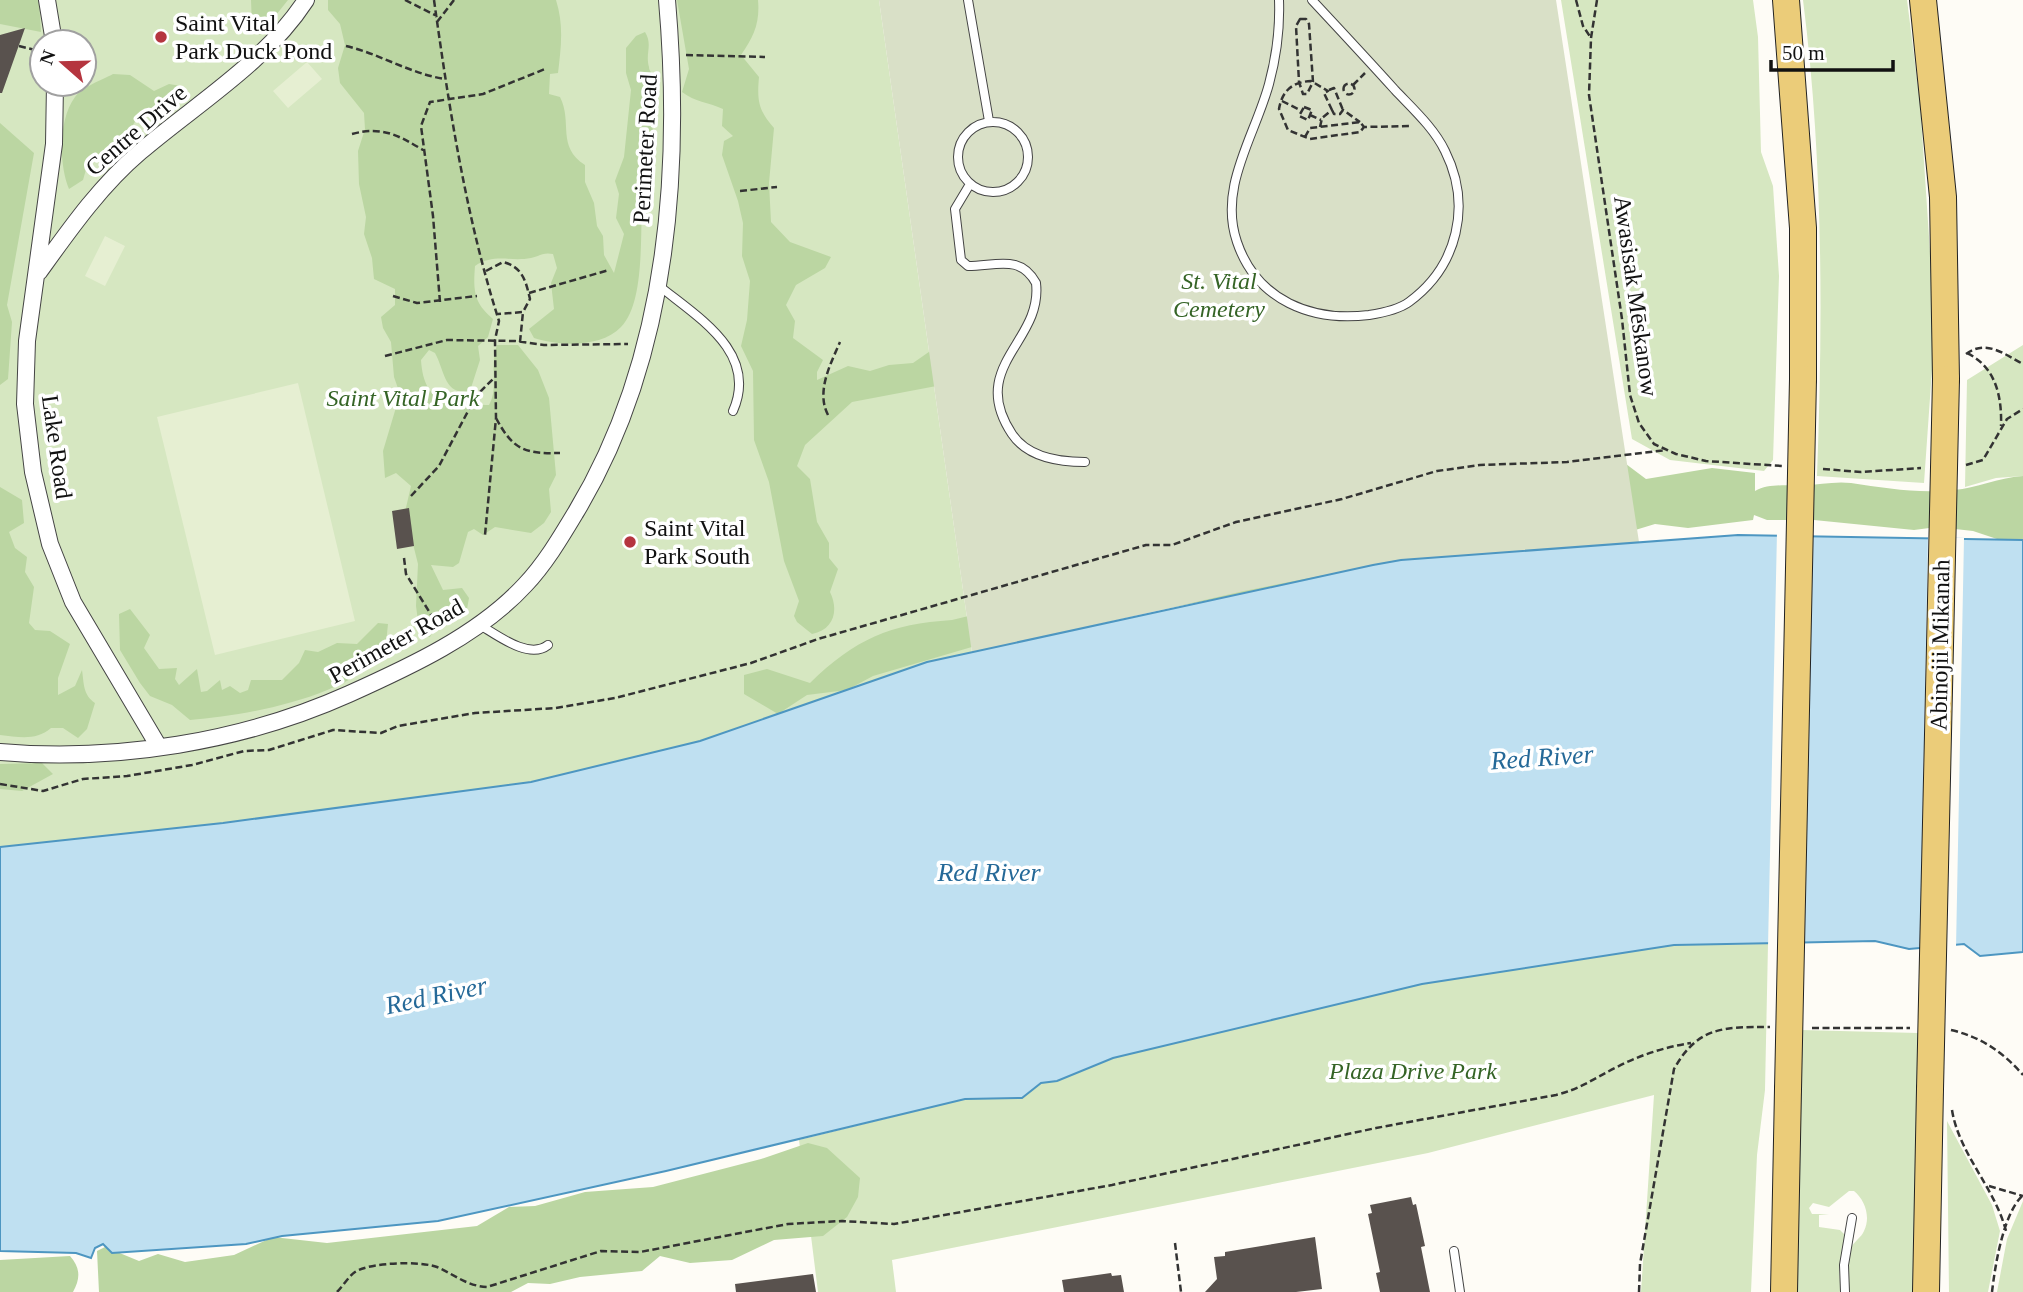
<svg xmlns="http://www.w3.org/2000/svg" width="2023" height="1292" viewBox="0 0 2023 1292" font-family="Georgia,serif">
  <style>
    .green { fill: #d6e7c1; fill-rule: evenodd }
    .forest { fill: #bbd6a2 }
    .cemetery { fill: #d9e0c7 }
    .pitch { fill: #e6efd2 }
    .water { fill: #bfe0f1; stroke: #4d96c1; stroke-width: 2 }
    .pier { fill: #fefcf6 }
    .building { fill: #59524e }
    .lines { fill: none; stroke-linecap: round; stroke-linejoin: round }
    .lane-casing { stroke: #444; stroke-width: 10 }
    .street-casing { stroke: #444; stroke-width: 18 }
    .primary-casing { stroke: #222; stroke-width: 28 }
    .path { stroke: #333; stroke-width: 2.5; stroke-dasharray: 7 3.5; stroke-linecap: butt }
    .lane { stroke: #fff; stroke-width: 8 }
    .street { stroke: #fff; stroke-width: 16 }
    .primary { stroke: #ebcc79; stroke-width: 26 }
    .primary-bridge-casing { stroke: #222; stroke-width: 28; stroke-linecap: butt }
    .primary-bridge { stroke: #ebcc79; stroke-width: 26 }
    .poi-dot { fill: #b5353f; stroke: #fff; stroke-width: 2.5 }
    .labels { text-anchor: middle; stroke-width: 7; stroke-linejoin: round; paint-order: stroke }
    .poi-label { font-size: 24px; fill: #111; stroke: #fff; text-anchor: start }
    .street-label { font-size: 24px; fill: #111; stroke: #fff }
    .park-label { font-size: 24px; font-style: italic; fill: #356426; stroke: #fff }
    .water-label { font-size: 26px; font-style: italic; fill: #256998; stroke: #fff }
  </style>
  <rect width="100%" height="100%" fill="#fefcf6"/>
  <!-- green -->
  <path class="green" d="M0 0H879L972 653 927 662 700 741 531 782 223 823 0 847ZM42 42H84V84H42Z
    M1561 0H1753L1758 37 1761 152 1773 186 1779 276 1773 460 1764 471 1670 460 1632 439Z
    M1803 0H1907L1920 102 1935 327 1924 483 1817 476C1823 318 1823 156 1803 0Z
    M2023 345V476L1996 478 1965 487 1967 380Z
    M1768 944 1765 1090 1757 1155 1751 1292H1641L1654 1095 1428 1153 892 1260 896 1292H818L799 1140 965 1099 1022 1098 1041 1083 1057 1081 1113 1058 1422 984 1674 945Z
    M1801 1030 1918 1033 1916 1292H1849C1847 1278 1845 1262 1851 1248 1854 1241 1861 1238 1864 1231 1871 1217 1865 1200 1854 1191H1849L1829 1207 1813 1203 1809 1208 1812 1214H1829L1819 1215V1227L1840 1230 1845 1235 1839 1269 1841 1292H1795Z
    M1947 1121 1992 1205 2000 1231 1988 1292H1949Z
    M2023 1201V1292H1997L2007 1239Z"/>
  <!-- forest -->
  <path class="forest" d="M0 0H39L41 32 0 24Z
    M288 0 260 35 252 25 251 0Z
    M328 0H556C564 25 561 48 558 73L550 74 549 94 560 97C573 123 556 146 585 165V182L594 203 597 226 603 236 604 255 614 273 624 234 616 218 619 194 615 181 624 157 631 90 626 73V48L636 36 645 32C653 45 645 53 649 67 649 71 652 73 653 77 656 88 651 103 651 114 650 125 656 136 655 146 653 160 645 173 643 187 639 223 647 301 621 327 601 348 559 346 534 338L529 329 554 309 551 283 557 268 553 254C543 252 540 256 531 258 510 262 494 253 475 266 473 291 474 303 493 319L488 337 478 346 480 360 470 391C444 396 445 371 435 353L429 350 421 360C424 407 451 404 489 405 499 388 489 367 497 345H518L538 370 549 398 556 475 549 489 551 512 544 523 531 533 495 527 483 535 474 529 468 532 459 563 453 567 431 565 443 590 462 588 469 598 467 609 443 608 430 637 420 636 416 606 418 564 405 512 411 486 396 473 385 478 383 451 400 394 394 377 391 342 383 328 381 317 395 305V289L374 279 372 258 364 234 366 217 359 184 358 151 365 129 364 113 340 83 338 68 345 45 340 24 328 10Z
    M677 0H758C760 23 754 36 741 55L759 77C757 100 758 110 774 128L769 183 771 222 790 242 831 257 825 268 796 285 786 305 795 321 793 338 823 360 817 372V380L848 366 870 371 889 365 913 363 936 347 947 384 852 402 805 445 797 466 810 479 817 522 829 543V558L838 569 830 592C839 610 834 630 812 634L797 622 794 616 799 601 784 561 769 482 754 440 753 371 741 346 747 320 750 281 742 256 743 223 738 201 722 155 724 141 733 136 722 126 723 109C708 102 695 102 682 92L689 69Z
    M113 74 130 75 154 91 169 84 181 86 169 98 138 117 113 156 89 159 83 180 69 189C59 165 58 120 75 97 82 87 102 80 113 74Z
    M0 123 34 153 7 305 12 322 8 379 0 385Z
    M1618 458 1646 479 1712 468 1755 473V491C1769 483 1787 486 1803 485 1820 485 1834 481 1851 483 1885 488 1919 494 1954 490 1977 488 1997 478 2023 476V540L2003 541 1973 531 1937 527 1914 530 1814 520H1767L1754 515 1753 520 1688 528 1655 524 1632 531 1541 536 982 644 873 676 847 690 807 695 778 714 744 694V675L767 669 810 683C855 639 890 624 952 620Z
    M0 487 22 500 24 523 9 532 15 548 27 557 25 572 34 587 29 623 35 630 50 631 70 644 58 678V695L75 686 82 670C84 684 83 695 95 703L87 729 78 738 63 728H51C36 741 19 737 0 735Z
    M130 609 150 635 144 648 159 669 177 668 175 679 179 685 197 669 201 692 207 691 220 680 222 690 230 686 240 693 248 690 251 680H282L299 663 305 650 318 652 337 643 357 644 378 623 388 624 385 653C343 698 250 715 190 720L172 705 150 696 140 683 120 650 119 614Z
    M42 763 53 774 22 791 0 789V764Z
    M808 1143 827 1148 860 1178 858 1197 847 1217 823 1236 774 1240 732 1260 690 1263 660 1256 642 1271 580 1277 550 1284 528 1283 511 1292H99L97 1251 105 1247 139 1261 158 1254 185 1262 234 1255 273 1237 327 1243 477 1226 509 1207 535 1206 585 1192 653 1187 761 1159Z
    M70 1256C80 1267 81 1278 73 1292H0V1260Z"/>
  <!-- cemetery -->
  <path class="cemetery" d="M879 0H1556L1639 542 1401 560 1244 591 972 653Z"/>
  <!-- pitch -->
  <path class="pitch" d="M307 62 322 79 288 108 273 91Z
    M105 236 125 246 105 286 85 276Z
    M298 383 355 621 215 655 157 417Z"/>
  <!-- water -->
  <path class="water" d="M1738 535 2023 540V952L1980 956 1964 944 1909 949 1875 941 1674 945 1422 984 1113 1058 1057 1081 1041 1083 1022 1098 965 1099 666 1171 438 1221 282 1236 246 1244 112 1253 103 1244 95 1248 91 1258 76 1253 0 1251V847L223 823 531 782 700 741 927 662 1373 565 1401 560Z"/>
  <!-- pier -->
  <path class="pier" d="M1777 532 1810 534 1803 946 1768 947Z
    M1928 537 1964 538 1956 948 1920 952Z"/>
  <!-- building -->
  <path class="building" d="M25 28 2 93H0V35Z
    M409 508 414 546 397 549 392 511Z
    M1411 1197 1413 1205 1416 1204 1425 1246 1421 1247 1430 1292H1380L1376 1273 1380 1272 1368 1214 1372 1213 1370 1205Z
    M1315 1237 1322 1289 1296 1292H1205L1217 1279 1214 1257 1225 1256V1252Z
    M1111 1273 1112 1276 1121 1275 1124 1292H1064L1062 1280Z
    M813 1274 816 1292H736L735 1284Z"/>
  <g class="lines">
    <defs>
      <path id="lane" d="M968 0 989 121
        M1279 0C1280 27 1276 58 1269 84 1255 136 1218 187 1237 242 1257 301 1312 322 1369 315 1382 313 1398 310 1409 302 1458 266 1472 205 1445 151 1434 128 1413 109 1395 90 1368 60 1340 30 1312 0
        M958 157a35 35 0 1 1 70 0a35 35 0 1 1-70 0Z
        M970 184 955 209 961 260 968 266C996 266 1020 254 1036 283 1043 342 967 366 1012 434 1028 458 1059 462 1085 462
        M658 285C697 317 759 352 733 411
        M480 625C497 635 529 660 548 645
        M1454 1251 1460 1292
        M1845 1292 1844 1265 1852 1218"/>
      <path id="street" d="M47 0 54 42
        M55 84 54 144 27 341 25 404 33 472 50 544 73 602 159 747
        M39 272C70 229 100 186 140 152 196 104 265 63 306 0
        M0 752C116 762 242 742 349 694 409 667 479 635 525 585 545 564 561 537 576 512 667 361 682 173 667 0"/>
      <path id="primary" d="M1786 0 1803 228V379
        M1923 0 1943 197 1946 379
        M1784 1292 1788 1089
        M1926 1292 1930 1089"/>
    </defs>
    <!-- lane casing -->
    <use href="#lane" class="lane-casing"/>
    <!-- street casing -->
    <use href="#street" class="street-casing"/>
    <!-- primary casing -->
    <use href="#primary" class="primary-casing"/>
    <!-- path -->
    <path class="path" d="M405 0 437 16
      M434 0C449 107 466 218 499 321L495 340 496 418 485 535
      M1576 0 1583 26 1591 38
      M1597 0 1591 38 1589 95 1622 319 1630 395 1639 423 1654 444 1676 454 1706 461 1782 466
      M1300 19H1306L1309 24 1313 82 1307 94H1303L1299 82 1296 26Z
      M437 22 454 0
      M19 46 39 51
      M346 46C380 54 411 74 445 79
      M686 55 765 57
      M1343.5 89a5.5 5.5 0 1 1 11 0a5.5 5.5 0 1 1-11 0Z
      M1353 85 1365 73
      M1329 90 1334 88 1343 110
      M1282 101 1302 111
      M1304 107 1312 110 1308 120 1299 116Z
      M1332 110 1324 93 1328 91 1311 81C1292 82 1282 91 1279 109L1288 130 1310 139 1360 132 1364 127
      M1310 115 1321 120
      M1320 127 1322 118 1332 110 1334 114H1340L1343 110 1360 122
      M352 134C382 126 398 135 423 150
      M1305 137 1310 128 1360 122 1364 127 1411 126
      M740 191 777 187
      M486 271 503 262C523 267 526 282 530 299L523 312 498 314
      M529 293 609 270
      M393 296 417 303 477 296
      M440 302 433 216 421 126 430 102 483 94 545 69
      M520 342 523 312
      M1967 353C1996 367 2002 397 2001 426
      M1966 354C1986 339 2004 354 2023 364
      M385 356 447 340 515 341 544 345 628 344
      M828 415C816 392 830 365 840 342
      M496 418C513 450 525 454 560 453
      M1966 465 1983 460 2007 419 2023 409
      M1823 469 1861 472 1921 468
      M411 496 439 466 476 396 496 376
      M404 558 406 574 441 631
      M0 784 43 791 83 779 127 776 192 765 244 751 269 750 333 730 381 733 398 726 475 713 556 708 615 698 751 663 818 639 1146 545H1172L1236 522 1342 499 1437 471 1480 465 1567 462 1667 450
      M1812 1028H1910
      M1951 1030C1981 1037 2003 1052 2023 1075
      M1952 1110C1959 1154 1995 1188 2006 1231
      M1989 1186 2023 1196
      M1175 1243 1181 1292
      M337 1292C343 1286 349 1276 355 1272 370 1262 421 1261 437 1267 455 1275 467 1286 487 1287L601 1251 640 1252 788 1224 842 1221 894 1224 1112 1185 1376 1128 1556 1095C1580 1089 1595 1078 1617 1067 1640 1055 1665 1047 1691 1043
      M1639 1292 1640 1264 1674 1069C1698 1026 1724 1027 1770 1027
      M1992 1292C1995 1266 2003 1215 2022 1196"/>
    <!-- lane -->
    <use href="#lane" class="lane"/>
    <!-- street -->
    <use href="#street" class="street"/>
    <!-- primary -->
    <use href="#primary" class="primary"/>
    <defs>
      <path id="primary-bridge" d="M1788 1089 1803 379
        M1930 1089 1946 379"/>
    </defs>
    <!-- primary-bridge casing -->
    <use href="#primary-bridge" class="primary-bridge-casing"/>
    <!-- primary-bridge -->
    <use href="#primary-bridge" class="primary-bridge"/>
  </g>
  <!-- markers -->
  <g class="poi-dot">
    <circle cx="161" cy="37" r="7"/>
    <circle cx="630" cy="542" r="7"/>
  </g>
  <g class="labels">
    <!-- poi labels -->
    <g class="poi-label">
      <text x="175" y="31">Saint Vital<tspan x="175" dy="28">Park Duck Pond</tspan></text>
      <text x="644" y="536">Saint Vital<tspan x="644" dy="28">Park South</tspan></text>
    </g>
    <!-- street labels -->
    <g class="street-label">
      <text transform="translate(136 130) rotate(-41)" y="8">Centre Drive</text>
      <text transform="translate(645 149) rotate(-87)" y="8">Perimeter Road</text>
      <text transform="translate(1636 296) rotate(82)" y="8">Awasisak Mēskanow</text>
      <text transform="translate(57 447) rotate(82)" y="8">Lake Road</text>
      <text transform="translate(396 641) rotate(-29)" y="8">Perimeter Road</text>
      <text transform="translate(1940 645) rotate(-89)" y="8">Abinojii Mikanah</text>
    </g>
    <!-- park labels -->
    <g class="park-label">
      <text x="1219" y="289">St. Vital<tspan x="1219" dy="28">Cemetery</tspan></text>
      <text x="403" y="406">Saint Vital Park</text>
      <text x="1413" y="1079">Plaza Drive Park</text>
    </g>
    <!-- water labels -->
    <g class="water-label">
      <text transform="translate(1542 757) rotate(-4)" y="9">Red River</text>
      <text x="989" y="881">Red River</text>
      <text transform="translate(436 995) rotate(-12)" y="9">Red River</text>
    </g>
  </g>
  <!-- north arrow -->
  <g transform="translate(63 63) rotate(290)"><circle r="33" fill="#ffffff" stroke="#a0a0a0" stroke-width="2"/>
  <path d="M0-5L12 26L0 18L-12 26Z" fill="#b5353f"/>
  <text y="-10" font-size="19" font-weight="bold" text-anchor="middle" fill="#111111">N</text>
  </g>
  <!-- scale -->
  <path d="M1771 60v10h122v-10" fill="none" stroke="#111111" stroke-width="3.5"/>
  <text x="1782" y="60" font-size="21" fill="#111111" stroke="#ffffff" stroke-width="5" paint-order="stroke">50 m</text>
</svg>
